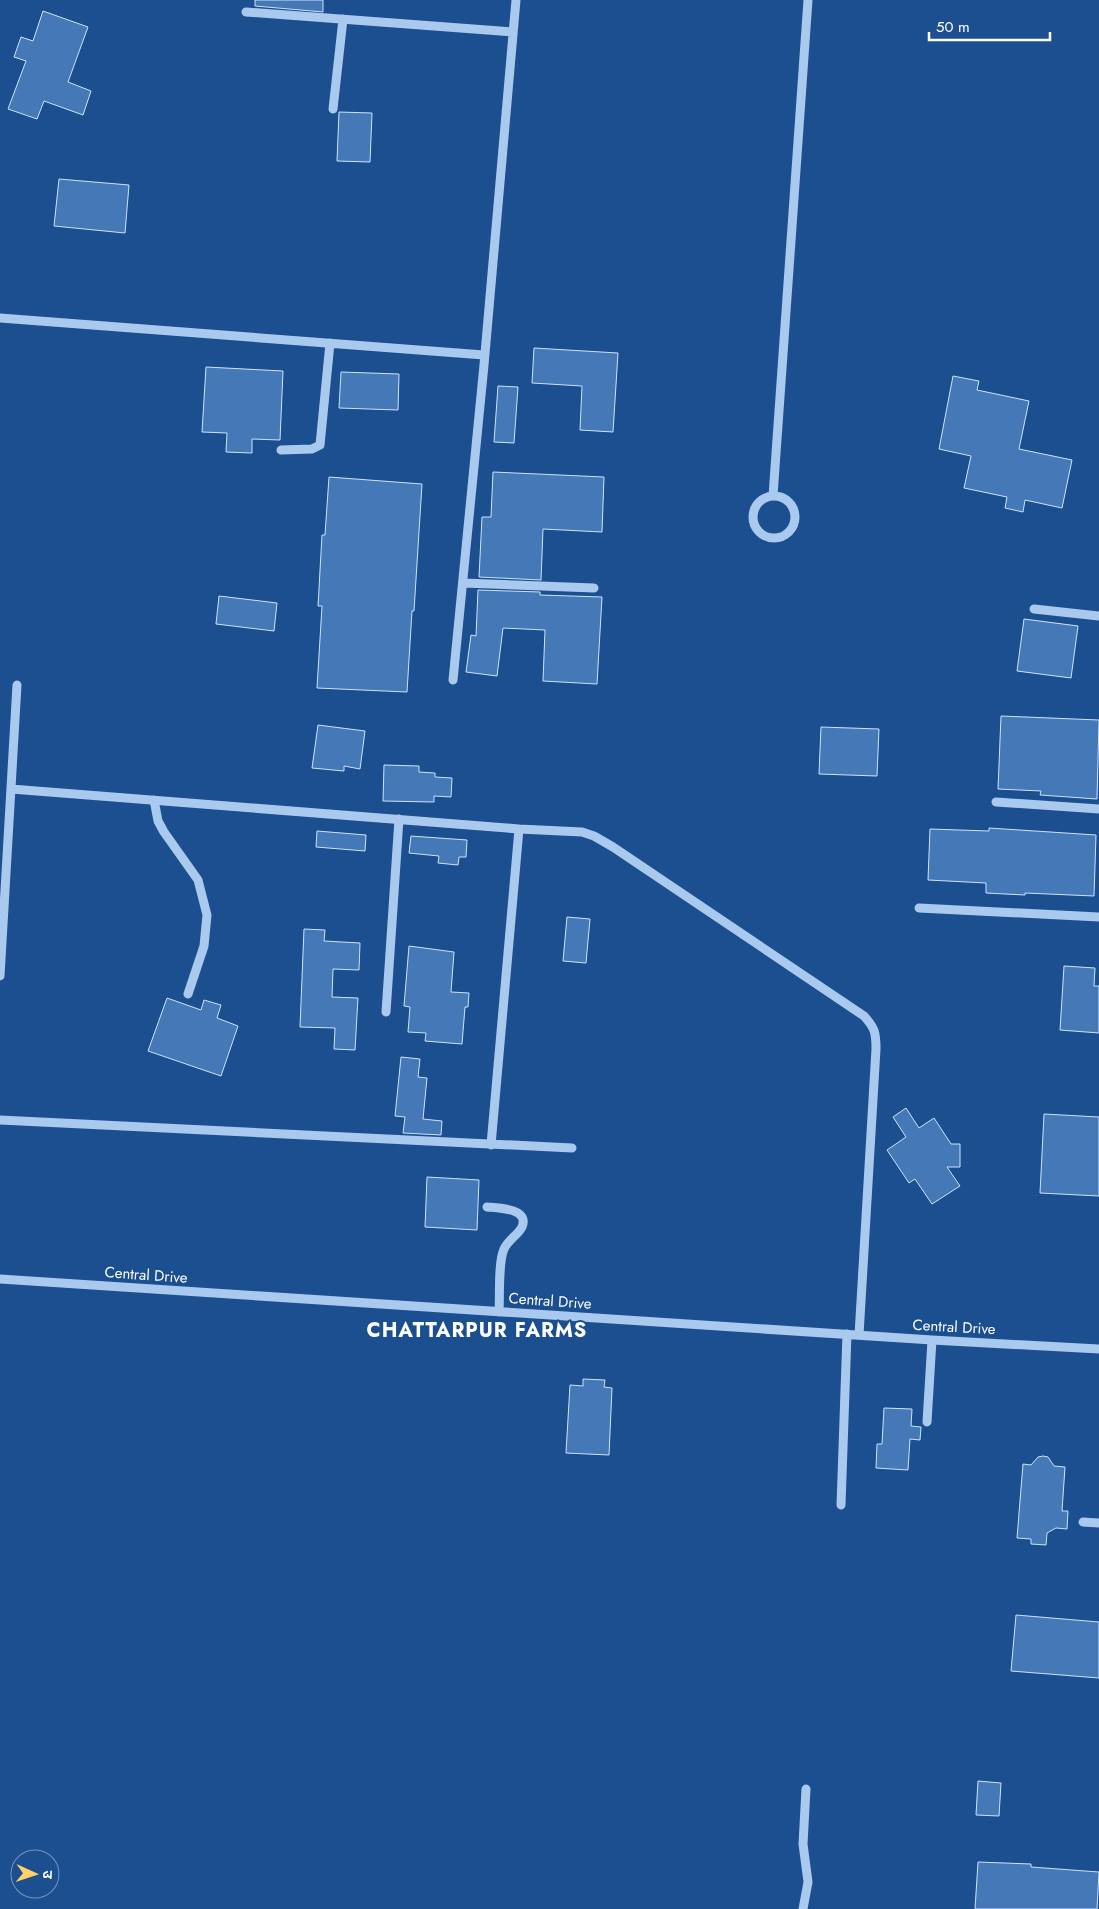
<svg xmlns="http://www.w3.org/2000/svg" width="1099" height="1909" viewBox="0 0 1099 1909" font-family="Jost,'Noto Sans Devanagari',sans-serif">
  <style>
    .building { fill: #4478b7; stroke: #cfe3fa }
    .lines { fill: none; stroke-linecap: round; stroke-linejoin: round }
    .minor { stroke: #a9c9ee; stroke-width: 9 }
    .labels { text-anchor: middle; stroke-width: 4; stroke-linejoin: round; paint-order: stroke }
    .street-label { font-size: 15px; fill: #fff; stroke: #1b4f8f }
    .district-label { font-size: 20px; font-weight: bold; letter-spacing: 1px; fill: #fff; stroke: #1b4f8f }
  </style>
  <rect width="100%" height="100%" fill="#1b4f8f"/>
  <!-- building -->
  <path class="building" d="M255 0H323V12L255 6Z
    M43 11 88 27 68 82 91 91 83 115 44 101 37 119 8 109 26 61 14 57 21 37 33 41Z
    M339 112 372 113 370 162 337 161Z
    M59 179 129 185 125 233 54 226Z
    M534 348 618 353 613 432 580 430 582 386 532 383Z
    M206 367 283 371 280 440 252 439V453L226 452 227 433 202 432Z
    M341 372 399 374 398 410 339 408Z
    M953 376 979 381 977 390 1029 401 1019 449 1072 460 1062 508 1025 500 1023 512 1005 508 1007 497 964 488 971 456 939 449Z
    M498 386 518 387 514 443 494 442Z
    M493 472 604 477 602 532 543 529 541 580 479 577 482 517H491Z
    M329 477 422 484 414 611H412L407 692 317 688 322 606H318L322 535H325Z
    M478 590 540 592V595L602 597 597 684 543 681 545 630 503 628 497 676 466 672 471 635 476 636Z
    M219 596 277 603 274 631 216 624Z
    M1024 619 1078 626 1071 678 1017 671Z
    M1001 716 1099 720 1097 799 1040 795 1041 791 998 789Z
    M318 725 365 731 360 769 344 766V771L312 768Z
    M821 727 879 729 877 776 819 774Z
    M384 765 419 766V772L435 773V777L452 778 451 797 434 796V802L383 801Z
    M989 828 1096 835 1094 896 1025 893V895L986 893V883L928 880 930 829 989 831Z
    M317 831 366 835 365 851 316 847Z
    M411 836 467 840 466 857H459L458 865 438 863 439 856 409 853Z
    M567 917 590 919 586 963 563 961Z
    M304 929 325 930 324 941 360 943 359 970 333 969 332 997 358 998 355 1050 334 1049 335 1028 300 1027Z
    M409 946 454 952 451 992 469 993 468 1007H465L462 1044 425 1041 426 1033 408 1032 410 1007 404 1006Z
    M1064 966 1095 968 1094 986H1099V1033L1060 1030Z
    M167 998 201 1010 204 1000 221 1005 217 1018 238 1026 221 1076 148 1051Z
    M401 1057 420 1059 418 1077 427 1078 423 1119 442 1121 441 1135 403 1133 405 1117 395 1116Z
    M906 1108 919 1128 934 1118 951 1144H960V1167H947L960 1186 932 1204 915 1179 909 1183 887 1150 906 1137 893 1117Z
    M1044 1114 1099 1117V1196L1040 1193Z
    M427 1177 479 1180 477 1230 425 1227Z
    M583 1379 605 1380 604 1387 612 1388 609 1455 566 1453 570 1385 583 1386Z
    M884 1408 912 1409 911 1426 921 1427 920 1440 910 1439 908 1470 876 1468 877 1444H882Z
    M1043 1456 1048 1457 1054 1466 1065 1467 1062 1511H1068L1067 1529 1056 1528 1047 1533 1046 1545 1031 1544V1539L1017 1538 1023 1464 1031 1465 1038 1457Z
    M1016 1615 1099 1622V1678L1011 1671Z
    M978 1781 1001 1783 999 1816 976 1815Z
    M978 1862 1031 1864V1867L1099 1872 1097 1909H975Z"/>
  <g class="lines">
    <!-- minor -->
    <path class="minor" d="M246 12 513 32
      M333 109 343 19
      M0 318 484 355
      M281 450 312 449 320 445 330 343
      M773 496 808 0
      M753 517a21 21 0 1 1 42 0a21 21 0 1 1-42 0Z
      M463 583 594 588
      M1034 609 1099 616
      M453 680 484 365 516 0
      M11 789 519 829 582 832 594 836 613 847 864 1016C875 1028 876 1033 876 1049L859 1335
      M154 800 158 821 164 832 198 880 207 915 204 946 188 994
      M996 802 1099 809
      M919 908 1099 917
      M0 976 17 685
      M386 1012 399 819
      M0 1120 572 1148
      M491 1145 519 829
      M487 1207C497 1208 530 1208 522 1227 518 1235 508 1240 504 1249 498 1262 500 1295 499 1312
      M0 1279 932 1340 1099 1349
      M927 1422 932 1340
      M841 1505 847 1334
      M1083 1522 1099 1523
      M803 1909 808 1882 803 1844 806 1789"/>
  </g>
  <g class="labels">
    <!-- street labels -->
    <g class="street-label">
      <text transform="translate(146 1275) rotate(4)" y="5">Central Drive</text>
      <text transform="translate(550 1301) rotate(4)" y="5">Central Drive</text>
      <text transform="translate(954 1327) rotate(3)" y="5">Central Drive</text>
    </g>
    <!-- district labels -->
    <g class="district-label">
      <text x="477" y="1337">CHATTARPUR FARMS</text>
    </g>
  </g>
  <!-- north arrow -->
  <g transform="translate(35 1874) rotate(93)"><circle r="24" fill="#1b4f8f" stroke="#7695bc"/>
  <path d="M0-4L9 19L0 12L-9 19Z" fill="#ffd166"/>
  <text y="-8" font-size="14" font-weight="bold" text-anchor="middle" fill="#ffffff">उ</text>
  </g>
  <!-- scale -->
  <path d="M929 32v8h121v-8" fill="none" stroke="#ffffff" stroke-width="2.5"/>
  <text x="936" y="32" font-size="15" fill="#ffffff" stroke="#1b4f8f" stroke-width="4" paint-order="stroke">50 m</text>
</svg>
